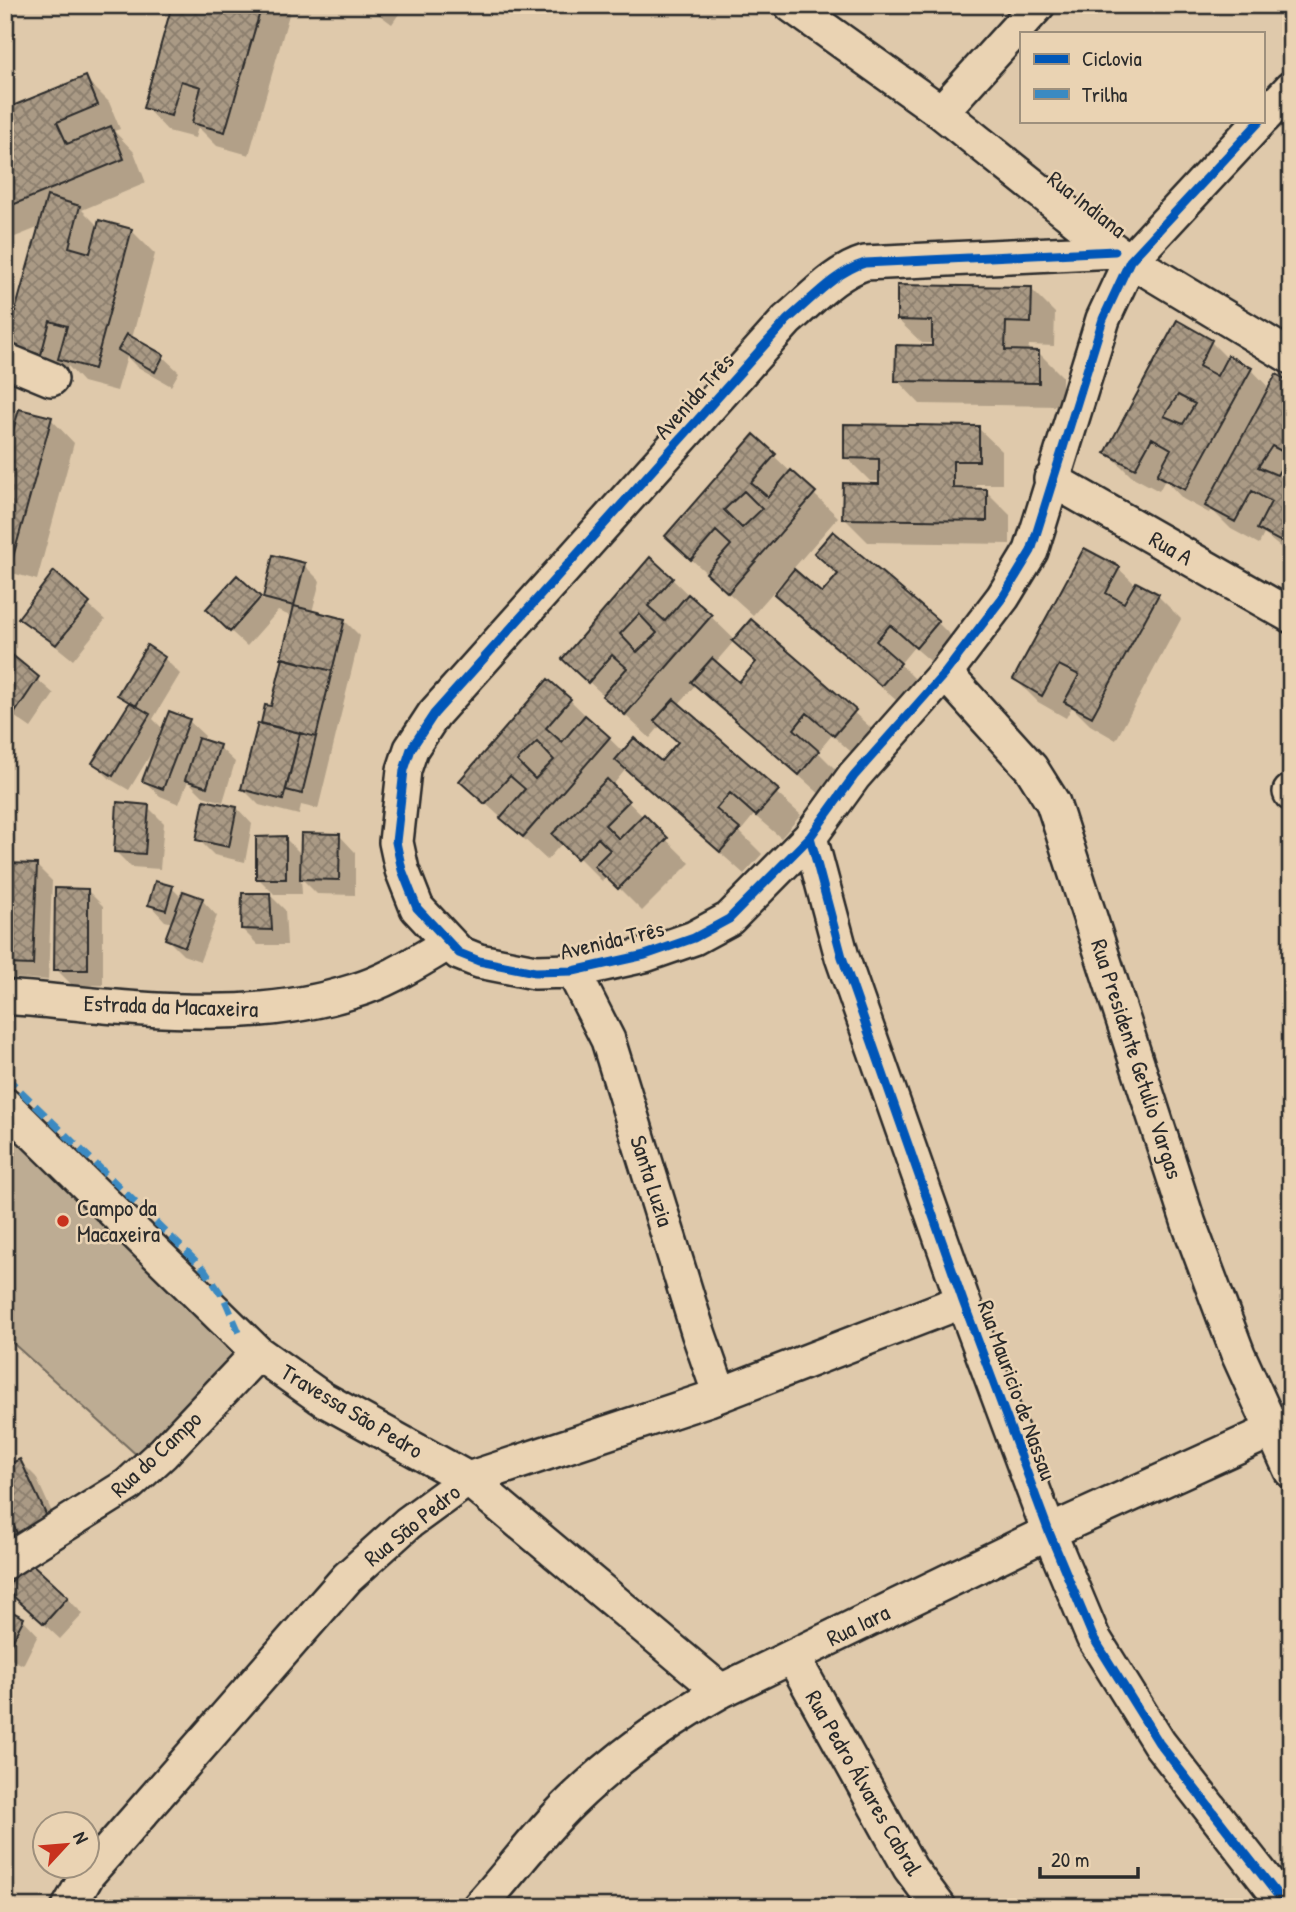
<svg xmlns="http://www.w3.org/2000/svg" width="1296" height="1912" viewBox="0 0 1296 1912" font-family="'Patrick Hand',sans-serif">
  <style>
    .grass { fill: #bdac93; stroke: #746c5f; stroke-width: 2 }
    .shadow { fill: #0003; fill-rule: evenodd }
    .building { fill: url(#building-cross-hatch); stroke: #2b2b2b; stroke-width: 2; fill-rule: evenodd }
    .lines { fill: none; stroke-linecap: round; stroke-linejoin: round }
    .minor-casing { stroke: #2b2b2b; stroke-width: 38 }
    .minor { stroke: #ead3b3; stroke-width: 33 }
    .quiet { stroke: #3a8ac2; stroke-width: 7; stroke-dasharray: 14 7; stroke-linecap: butt }
    .cycleway-casing { stroke: #ead3b3; stroke-width: 13 }
    .cycleway { stroke: #0057b8; stroke-width: 9 }
    .poi-dot { fill: #c8321e; stroke: #ead3b3; stroke-width: 2.5 }
    .labels { text-anchor: middle; stroke-width: 5; stroke-linejoin: round; paint-order: stroke }
    .street-label { font-size: 23px; fill: #2b2b2b; stroke: #ead3b3 }
    .poi-label { font-size: 23px; fill: #2b2b2b; stroke: #ead3b3; text-anchor: start }
  </style>
  <defs>
    <pattern id="building-cross-hatch" width="8" height="8" patternUnits="userSpaceOnUse" patternTransform="scale(1.75)"><rect width="8" height="8" fill="#aa9a85"/><path d="M0 0l8 8M0 8l8-8" fill="none" stroke="#8b7e6d"/></pattern>
  </defs>
  <rect width="100%" height="100%" fill="#dfc9ab"/>
  <filter id="ink" filterUnits="userSpaceOnUse"><feTurbulence type="fractalNoise" baseFrequency=".0143" numOctaves="2"/><feDisplacementMap in="SourceGraphic" scale="14" xChannelSelector="R" yChannelSelector="G"/><feConvolveMatrix kernelMatrix="1 2 1 2 8 2 1 2 1" color-interpolation-filters="sRGB"/></filter>
  <g filter="url(#ink)">
    <!-- grass -->
    <path class="grass" d="M5 1106 253 1352 149 1466 5 1336Z"/>
    <!-- shadow -->
    <path class="shadow" d="M174 5H285L290 11 249 155 217 146 198 127 195 138 168 131 145 107Z
      M366 5H405L392 24Z
      M85 78 109 102 120 129 114 131 134 152 146 183 82 210 99 227 131 230 155 254 132 338 163 357 179 372 171 386 136 366 127 357 117 391 83 382 68 366 65 377 8 344 40 227 15 237 5 227V111Z
      M1031 289 1055 313 1054 346 1029 345 1028 352 1039 353 1062 376V406L920 404 897 380 933 348V343H922L898 320Z
      M1178 323 1211 342 1228 359 1251 369 1270 389 1291 384V556L1264 534 1259 544 1231 529 1211 509 1209 513 1183 499 1165 480 1159 491 1131 476 1107 452Z
      M5 402 19 416 51 419 74 443 37 580 5 571Z
      M978 428 1002 451V484H976V491H986L1010 515V544L868 542 844 518 881 486V481H870L846 457Z
      M754 437 838 517 792 570 822 596 839 576 816 553 938 623 961 646 941 670 914 647 900 664 923 687 905 708 776 594 784 584 782 582 753 615 691 559Z
      M274 557 304 565 320 581 312 612 344 620 360 636 318 809 301 805 299 815 259 805 243 789 267 707 273 708 293 617 278 611 247 646 224 625 237 577 264 601Z
      M1119 569 1136 585 1158 596 1181 619 1116 740 1090 725 1072 707 1066 718 1038 702 1015 679Z
      M54 574 105 620 73 660 21 618Z
      M672 579 735 640 751 621 879 735 858 758 832 735 818 752 841 775 823 797 696 684 678 705 801 815 781 838 754 815 740 832 762 854 744 874 626 769 612 786 690 863 642 911 607 876 602 881 563 842 547 860 461 781 570 700 624 753 662 764 679 744 661 725 650 738 564 659ZM734 641 757 664 739 684 715 663Z
      M5 651 54 694 31 728 5 710Z
      M164 658 180 674 153 719 164 730 189 721 205 736 203 741 219 747 235 762 223 802 203 796 188 781 179 804 160 796 144 781 155 747 129 790 110 779 94 763 130 705 119 694Z
      M148 807 164 823 160 869 131 867 115 851Z
      M237 808 252 824 245 862 214 855 198 839Z
      M340 836 355 852V895L317 894 301 878 302 894H274L258 878 285 838 302 855Z
      M5 864 36 865 52 881 48 980 12 978 5 971Z
      M172 888 182 898 202 900 217 916 200 961 183 955 167 939 173 923 165 921 150 905Z
      M87 890 103 906V985H72L56 969Z
      M270 895 285 910 287 945H258L242 929Z
      M20 1461 36 1477 65 1541 5 1562V1468Z
      M67 1598 83 1614 60 1639 22 1604Z
      M5 1610 23 1619 38 1635 23 1665 5 1656Z"/>
    <!-- building -->
    <path class="building" d="M172 5H262L225 132 192 123 201 87 181 81 171 116 143 108Z
      M86 76 98 105 57 122 67 144 111 126 124 159 5 208V109Z
      M47 196 80 206 69 247 90 253 99 220 132 229 94 369 58 359 67 326 50 321 41 355 6 344Z
      M897 285 1032 287 1031 323 1006 322 1005 350 1039 351V383L895 381 896 345 932 346V321L897 320Z
      M1177 320 1212 340 1199 366 1217 376 1228 355 1252 368 1185 490 1157 475 1171 449 1152 438 1135 469 1105 453ZM1178 395 1195 404 1183 424 1164 416Z
      M127 334 164 355 155 372 118 350Z
      M1276 374 1291 382V533L1285 544 1257 529 1271 502 1252 491 1235 522 1205 506ZM1272 446 1289 455 1277 475 1258 467Z
      M19 409 52 417 13 557 5 555V440L10 442Z
      M844 424 979 426V461H953V488L987 489V521L842 519 843 483 879 484V459L844 458Z
      M754 434 776 454 751 483 768 497 791 470 816 492 728 593 706 573 731 545 716 531 691 560 665 536ZM744 491 762 509 742 528 724 510Z
      M833 531 939 621 916 648 890 625 876 641 901 663 881 686 774 594 794 569 822 593 838 574 814 553Z
      M1084 548 1120 567 1106 593 1124 603 1136 582 1159 594 1092 717 1064 702 1079 675 1059 665 1042 696 1013 679Z
      M273 555 305 563 294 606 263 598Z
      M650 557 673 578 648 606 665 621 688 594 712 615 625 715 602 696 627 668 612 655 588 683 562 659ZM639 614 657 633 637 652 620 634Z
      M54 571 90 603 56 645 18 618Z
      M237 575 261 597 230 632 206 609Z
      M294 606 345 619 332 671 281 658Z
      M751 619 856 710 834 736 807 713 794 729 819 751 799 775 691 682 712 658 739 682 756 662 732 641Z
      M147 645 165 657 136 706 117 695Z
      M5 649 39 677 14 714 5 707Z
      M283 658 332 671 316 737 261 723 265 705 271 706Z
      M548 679 571 699 546 728 562 742 585 715 610 737 523 837 500 818 525 789 510 776 485 804 459 781ZM537 742 554 760 535 779 517 761Z
      M674 699 779 790 756 816 730 793 716 809 740 829 720 852 615 760 634 738 661 761 678 742 654 721Z
      M130 702 150 714 113 776 92 763Z
      M169 711 190 719 163 789 142 781Z
      M258 723 300 733 283 800 241 789Z
      M300 733 316 737 302 794 286 790Z
      M198 738 220 745 207 787 185 780Z
      M607 779 629 801 605 825 619 839 644 814 668 838 618 889 594 866 610 850 598 838 577 859 552 834Z
      M204 800 237 807 229 847 196 840Z
      M117 802 149 805 145 854 114 852Z
      M301 833 340 834 339 880 300 879Z
      M286 836V879H256V837Z
      M5 863 37 864 33 965 5 964Z
      M155 881 173 886 166 910 148 905Z
      M55 888 88 889V970H54Z
      M183 891 203 898 185 947 165 939Z
      M242 893H270L272 930 241 929Z
      M20 1459 51 1525 20 1539 5 1508V1466Z
      M5 1508 17 1534 5 1539Z
      M29 1561 68 1597 44 1624 5 1589Z
      M5 1608 24 1618 7 1651 5 1650Z"/>
    <g class="lines">
      <defs>
        <path id="minor" d="M791 5 941 112 1115 251 1291 357
          M941 112 1038 5
          M1263 118 1291 88
          M1115 251 865 263C835 272 811 300 787 320L434 714 411 749 404 770 396 842 402 870 417 908 459 953 479 961 535 972 573 971 645 955 694 938 729 919 810 837 854 776 945 673 1003 597 1031 551 1103 319 1130 261 1260 121
          M5 360 51 379
          M1051 479 1291 616
          M945 673 1031 768 1053 803 1189 1224 1238 1354 1291 1471
          M1290 792 1291 794
          M810 837 842 957 963 1301 1049 1532 1093 1637 1159 1743 1287 1907
          M573 971 608 1040 698 1332 720 1395
          M5 997C121 1006 241 1027 354 991 388 981 418 961 449 943
          M5 1105 258 1353 323 1399 468 1479 721 1691
          M5 1562 128 1485 163 1453 258 1353
          M793 1657 910 1868 939 1907
          M69 1907 88 1874 347 1578 408 1523 468 1479 709 1399 963 1301
          M479 1907C510 1873 538 1834 571 1802 616 1758 666 1722 721 1691L1049 1532 1291 1422"/>
      </defs>
      <!-- minor casing -->
      <use href="#minor" class="minor-casing"/>
      <!-- minor -->
      <use href="#minor" class="minor"/>
      <!-- quiet -->
      <path class="quiet" d="M5 1076 204 1269 225 1300 241 1337"/>
      <defs>
        <path id="cycleway" d="M1115 251 865 263C835 272 811 300 787 320L434 714 411 749 404 770 396 842 402 870 417 908 459 953 479 961 535 972 573 971 645 955 694 938 729 919 810 837 854 776 945 673 1003 597 1031 551 1103 319 1130 261 1260 121
          M810 837 842 957 963 1301 1049 1532 1093 1637 1159 1743 1287 1907"/>
      </defs>
      <!-- cycleway casing -->
      <use href="#cycleway" class="cycleway-casing"/>
      <!-- cycleway -->
      <use href="#cycleway" class="cycleway"/>
    </g>
  </g>
  <!-- markers -->
  <circle class="poi-dot" cx="63" cy="1221" r="7"/>
  <g class="labels">
    <!-- street labels -->
    <g class="street-label">
      <text transform="translate(1087 204) rotate(38)" y="8">Rua Indiana</text>
      <text transform="translate(694 396) rotate(-48)" y="8">Avenida Três</text>
      <text transform="translate(1171 548) rotate(30)" y="8">Rua A</text>
      <text transform="translate(612 940) rotate(-13)" y="8">Avenida Três</text>
      <text transform="translate(171 1006) rotate(2)" y="8">Estrada da Macaxeira</text>
      <text transform="translate(1137 1059) rotate(72)" y="8">Rua Presidente Getulio Vargas</text>
      <text transform="translate(652 1181) rotate(72)" y="8">Santa Luzia</text>
      <text transform="translate(1017 1390) rotate(70)" y="8">Rua Mauricio de Nassau</text>
      <text transform="translate(352 1411) rotate(31)" y="8">Travessa São Pedro</text>
      <text transform="translate(156 1454) rotate(-43)" y="8">Rua do Campo</text>
      <text transform="translate(412 1525) rotate(-39)" y="8">Rua São Pedro</text>
      <text transform="translate(858 1625) rotate(-26)" y="8">Rua Iara</text>
      <text transform="translate(864 1783) rotate(60)" y="8">Rua Pedro Álvares Cabral</text>
    </g>
    <!-- poi labels -->
    <g class="poi-label">
      <text x="77" y="1216">Campo da<tspan x="77" dy="26">Macaxeira</tspan></text>
    </g>
  </g>
  <!-- margin -->
  <rect width="1296" height="1912" fill="none" stroke="#ead3b3" stroke-width="28"/>
  <rect x="14" y="14" width="1268" height="1884" fill="none" stroke="#2b2b2b" stroke-width="2.5" filter="url(#ink)"/>
  <!-- legend -->
  <rect x="1020" y="32" width="245" height="91" fill="#ead3b3" stroke="#9e907d" stroke-width="2"/>
  <rect x="1034" y="54" width="35" height="10" fill="#0057b8" stroke="#9e907d" stroke-width="2"/>
  <text x="1082" y="66" font-size="21" fill="#2b2b2b">Ciclovia</text>
  <rect x="1034" y="89" width="35" height="10" fill="#3a8ac2" stroke="#9e907d" stroke-width="2"/>
  <text x="1082" y="102" font-size="21" fill="#2b2b2b">Trilha</text>
  <!-- north arrow -->
  <g transform="translate(66 1845) rotate(64)"><circle r="33" fill="#ead3b3" stroke="#9e907d" stroke-width="2"/>
  <path d="M0-5L12 26L0 18L-12 26Z" fill="#c8321e"/>
  <text y="-10" font-size="19" font-weight="bold" text-anchor="middle" fill="#2b2b2b">N</text>
  </g>
  <!-- scale -->
  <path d="M1040 1867v10h98v-10" fill="none" stroke="#2b2b2b" stroke-width="3.5"/>
  <text x="1051" y="1867" font-size="21" fill="#2b2b2b" stroke="#ead3b3" stroke-width="5" paint-order="stroke">20 m</text>
</svg>
